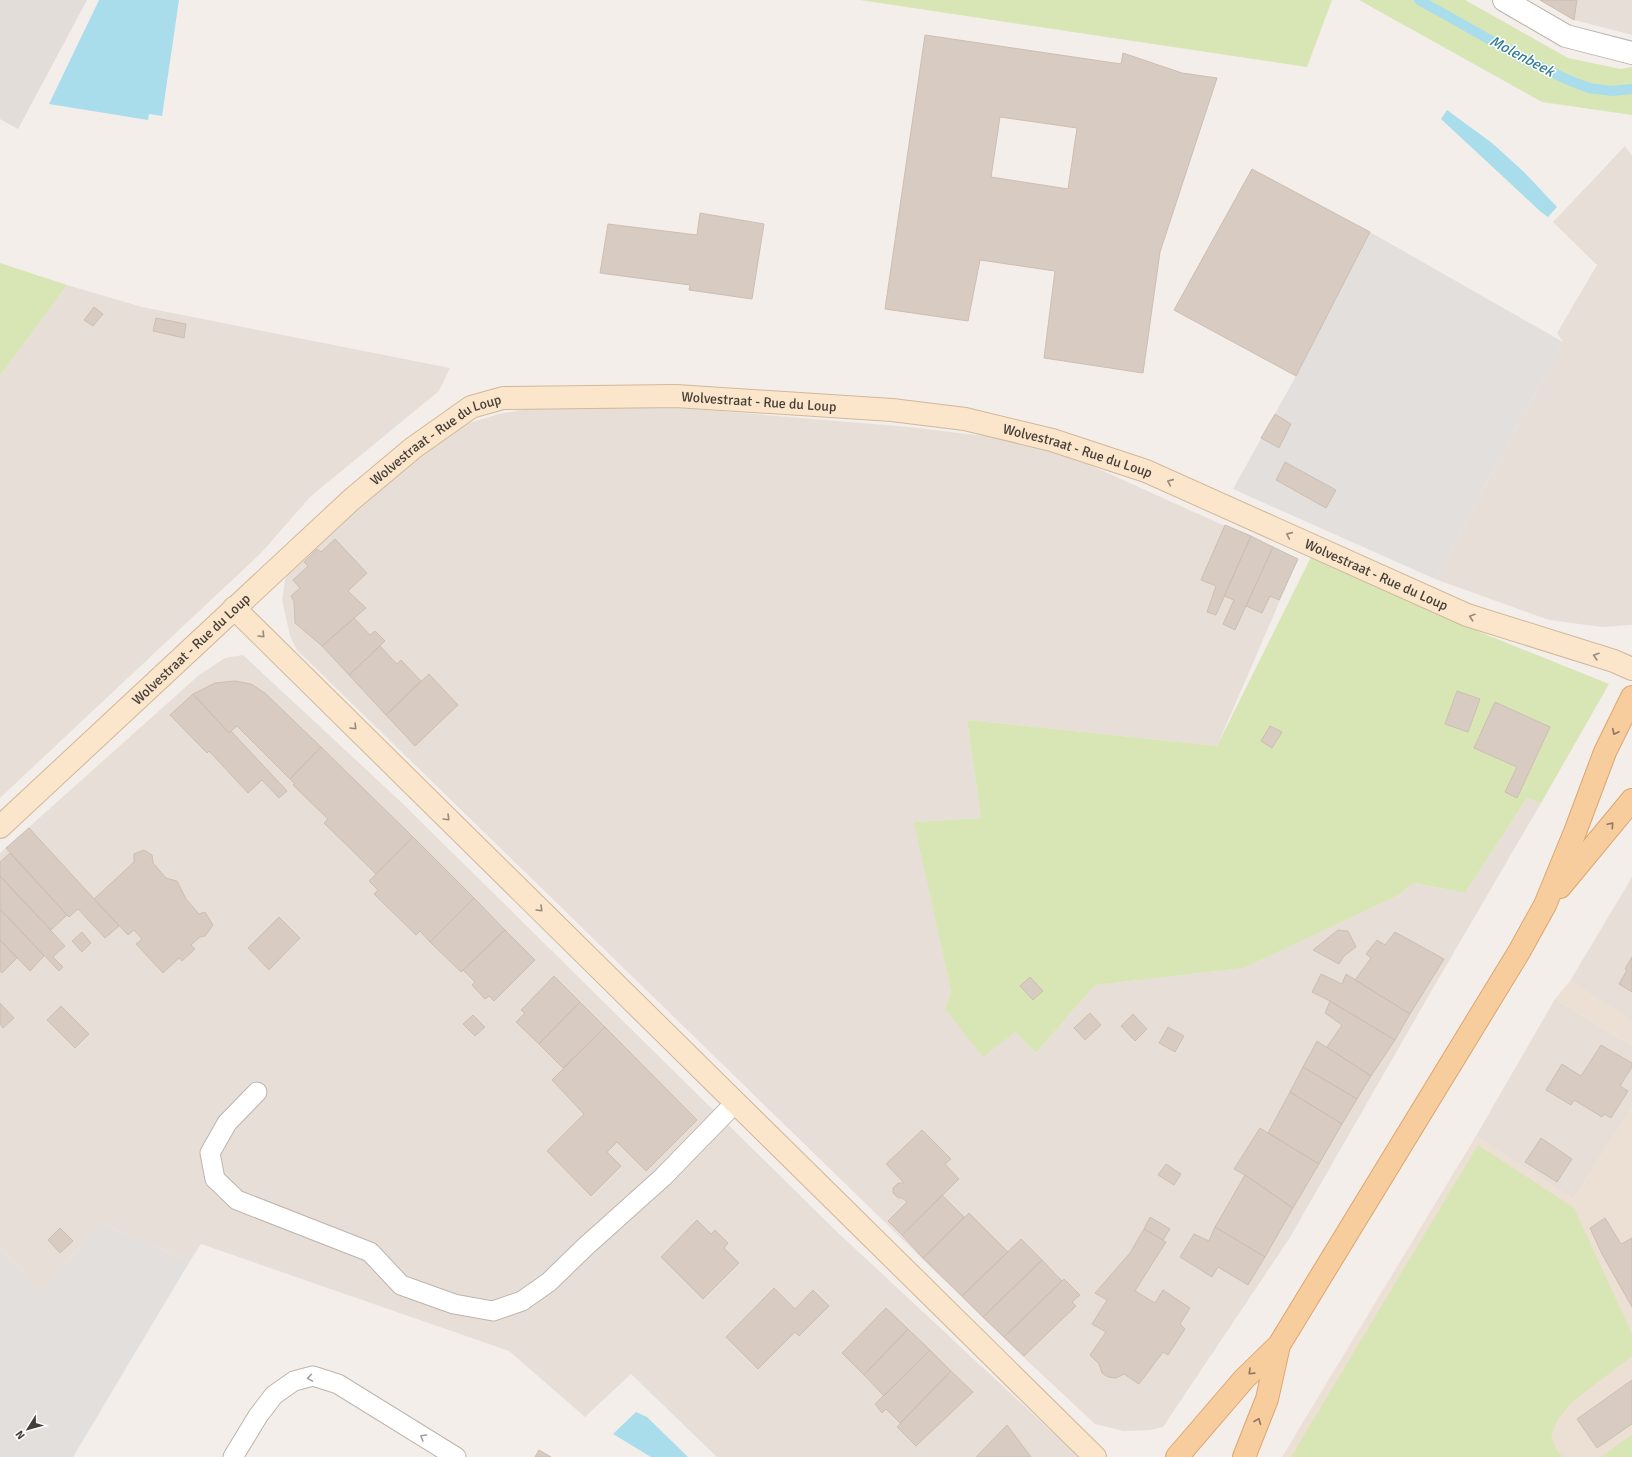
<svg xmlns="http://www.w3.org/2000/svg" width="1632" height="1457" viewBox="0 0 1632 1457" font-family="Signika,sans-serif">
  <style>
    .residential { fill: #e7dfd7 }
    .industrial { fill: #e3ddda }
    .education { fill: #ebe0d3 }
    .green { fill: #d8e5b4 }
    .parking { fill: #e2dfdd }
    .water { fill: #a9ddec }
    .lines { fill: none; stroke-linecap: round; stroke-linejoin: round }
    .stream { stroke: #a9ddec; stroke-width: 10 }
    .building { fill: #d7cbc2; stroke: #cebeb2; fill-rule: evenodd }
    .lane-casing { stroke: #beb4ac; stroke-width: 21 }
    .street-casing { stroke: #beb4ac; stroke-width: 24 }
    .secondary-casing { stroke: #d0b89b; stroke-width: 24 }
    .primary-casing { stroke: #dca66e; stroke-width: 24 }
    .lane { stroke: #fff; stroke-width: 19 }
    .street { stroke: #fff; stroke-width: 22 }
    .secondary { stroke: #fbe6cb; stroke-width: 22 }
    .primary { stroke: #f8cd9d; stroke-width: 22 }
    .oneway { stroke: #978a7a }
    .oneway2 { stroke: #8d7760 }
    .oneway3 { stroke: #a29e9b }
    .labels { text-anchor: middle; stroke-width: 3; stroke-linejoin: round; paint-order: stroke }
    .street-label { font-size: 14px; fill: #463e37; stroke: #fff }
    .water-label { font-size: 15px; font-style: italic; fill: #317e95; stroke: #fff }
  </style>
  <rect width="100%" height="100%" fill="#f3eee9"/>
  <!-- residential -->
  <path class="residential" d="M1540 0H1632V35L1574 20Z
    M1625 146 1632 156V625L1602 627 1549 620 1435 579 1563 342 1557 333 1597 265 1553 222Z
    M67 285 142 307 450 368 439 391 311 496 261 553 0 798V376Z
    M647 405 909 427 984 436 1070 456 1298 559 1217 746 967 720 981 818 915 822 951 991 945 1009 1015 1032 1036 1053 1095 985 1244 968 1397 896 1414 883 1465 893 1527 798 1541 803 1432 990 1289 1239 1163 1427 1150 1430 1123 1431 1095 1424 1019 1353 297 650 290 636 282 600 285 580 295 563 402 467 466 424 499 414 538 407Z
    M243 655 400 801 834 1229 1079 1457H717L631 1374 585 1417 509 1351 201 1244 190 1261 100 1223 40 1293 27 1276 0 1249V853L199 675 225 658Z
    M1632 877V1022L1570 981Z
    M1555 999 1632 1046V1108L1573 1199 1476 1136Z"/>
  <!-- industrial -->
  <path class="industrial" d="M0 0H87L18 129 0 119Z"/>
  <!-- education -->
  <path class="education" d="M1570 981 1632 1022V1046L1555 999Z
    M1632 1108V1457H1282L1476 1136 1573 1199Z"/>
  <!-- green -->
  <path class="green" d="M860 0H1332L1307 67Z
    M1359 0H1465L1568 58 1621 69 1632 67V115L1542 102Z
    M0 263 67 285 0 376Z
    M1311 557 1487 635 1609 684 1541 803 1527 798 1465 893 1414 883 1397 896 1244 968 1095 985 1036 1053 1015 1032 983 1057 945 1009 951 991 914 822 981 818 967 720 1217 746Z
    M1478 1145 1574 1208 1632 1334V1356L1573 1401 1558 1419 1551 1435 1557 1451 1563 1457H1291Z
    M1632 1435V1457H1601L1630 1436Z"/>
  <!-- parking -->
  <path class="parking" d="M1370 232 1563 342 1435 579 1233 489 1296 376Z
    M100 1223 190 1261 73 1457H0V1249L27 1276 40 1293Z"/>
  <!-- water -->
  <path class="water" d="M99 0H179L162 116 149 114 148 120 49 104Z
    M1447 110 1492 143 1524 172 1557 207 1548 217 1541 212 1441 119Z
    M636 1412 647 1417 688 1457H651L613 1434Z"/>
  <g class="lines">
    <!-- stream -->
    <path class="stream" d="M1419 0 1524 59 1566 79 1589 88 1612 91 1632 89"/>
  </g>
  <!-- building -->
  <path class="building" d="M1540 0H1577L1574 20Z
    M925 35 1121 64 1123 53 1182 73 1217 78 1160 252 1143 373 1044 358 1055 271 980 260 968 321 885 309ZM1000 117 1077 128 1068 189 991 177Z
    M1252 169 1370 232 1296 376 1174 310Z
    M700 213 764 224 752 299 689 290 690 285 600 273 608 224 697 235Z
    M94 307 103 314 93 326 84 320Z
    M156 318 186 324 184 338 153 331Z
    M1275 414 1291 424 1279 448 1261 438Z
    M1285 462 1336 490 1326 508 1276 480Z
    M1225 525 1251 536 1216 615 1207 612 1216 586 1201 580Z
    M1251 536 1273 547 1235 630 1223 624 1234 600 1224 596Z
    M335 539 367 573 348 591 366 608 322 646 295 623 294 601 291 596 300 588 293 580 308 566 304 562 317 549 321 552Z
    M1273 547 1298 559 1279 600 1270 596 1262 613 1246 606Z
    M354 618 370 635 375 631 385 641 349 675 322 646Z
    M380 646 397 664 401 660 421 681 386 715 349 675Z
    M429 674 458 705 415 746 386 715Z
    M235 681 251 684 265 693 321 747 290 779 237 726 229 733 193 694 215 683Z
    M1457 691 1480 699 1468 732 1445 724Z
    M193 694 229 733 231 731 287 791 279 798 262 780 248 793 209 751 207 753 170 715Z
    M1495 702 1550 727 1517 798 1505 792 1517 767 1474 748Z
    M1270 726 1282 732 1272 748 1261 741Z
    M321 747 413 837 376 874 324 823 328 819 293 785 295 784 290 779Z
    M29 828 119 926 105 938 78 909 69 917 67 915 6 848Z
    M413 837 474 898 430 942 420 931 416 935 374 894 378 890 369 881Z
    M144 850 152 855 153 863 166 878 177 881 186 899 199 914 205 912 213 925 205 936 200 937 191 945 195 949 182 961 179 958 163 973 136 944 142 939 134 930 128 935 94 899 134 862V854Z
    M10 853 67 915 51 930 0 876V862Z
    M0 876 65 946 53 957 63 967 59 971 0 909Z
    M474 898 505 930 461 972 430 942Z
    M0 909 44 956 30 971 0 940Z
    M279 917 300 938 269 970 248 948Z
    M505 930 535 960 494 1001 489 996 485 999 472 985 475 982 463 970Z
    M1338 930 1348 931 1356 947 1344 956 1339 964 1313 950Z
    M82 932 91 943 82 952 72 941Z
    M1395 932 1444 959 1410 1014 1355 980 1371 958 1366 954 1377 940 1385 945Z
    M0 940 17 958 2 973 0 971Z
    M1632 957V992L1619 984 1627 970 1625 969Z
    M1321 974 1342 984 1346 974 1410 1014 1395 1040 1330 1001 1312 992Z
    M554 976 580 1002 539 1044 516 1022 525 1013 521 1010Z
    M1030 977 1043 991 1033 1000 1020 986Z
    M1330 1001 1395 1040 1371 1076 1327 1047 1342 1025 1325 1013Z
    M580 1002 605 1027 563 1068 539 1044Z
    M0 1003 14 1018 3 1028 0 1024Z
    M61 1006 89 1034 75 1048 47 1020Z
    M1090 1013 1101 1025 1085 1040 1074 1028Z
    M1133 1014 1147 1029 1135 1041 1121 1026Z
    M473 1015 485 1027 475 1036 463 1024Z
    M605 1027 697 1120 646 1171 617 1142 607 1152 621 1166 591 1196 547 1151 584 1114 552 1080Z
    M1168 1027 1184 1036 1175 1052 1159 1043Z
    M1317 1041 1371 1076 1357 1099 1303 1067Z
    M1601 1045 1632 1063V1067L1620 1086 1628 1091 1611 1118 1604 1114 1602 1117 1574 1100 1571 1105 1546 1090 1562 1064 1581 1076Z
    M1303 1067 1357 1099 1342 1124 1290 1092Z
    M1290 1092 1342 1124 1319 1164 1268 1133Z
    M1260 1128 1319 1164 1293 1208 1245 1175 1234 1169Z
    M922 1130 951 1159 945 1164 959 1179 902 1235 888 1221 907 1202 902 1198H898L893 1193V1188L898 1183H904L886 1164Z
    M1541 1138 1572 1159 1557 1182 1525 1162Z
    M1166 1164 1181 1174 1174 1185 1158 1175Z
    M1245 1175 1293 1208 1265 1257 1215 1227Z
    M942 1195 964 1217 923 1258 902 1235Z
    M969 1213 1008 1252 962 1296 923 1258Z
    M1150 1217 1170 1229 1163 1240 1144 1229Z
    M1605 1218 1621 1244 1632 1238V1307L1602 1254 1590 1228Z
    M697 1220 711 1234 715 1230 728 1243 724 1248 739 1263 703 1299 661 1257Z
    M1215 1227 1265 1257 1248 1285 1218 1267 1212 1277 1180 1257 1194 1234 1209 1241Z
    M60 1228 73 1241 60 1253 48 1240Z
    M1144 1229 1166 1242 1135 1291 1155 1303 1163 1290 1190 1308 1180 1324 1185 1329 1168 1355 1163 1352 1139 1384 1124 1374 1116 1378 1108 1377 1102 1373 1099 1364 1090 1355 1106 1332 1092 1324 1107 1300 1095 1293 1130 1253Z
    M1021 1239 1042 1260 983 1317 962 1296Z
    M1042 1260 1062 1281 1004 1337 983 1317Z
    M1064 1279 1080 1295 1072 1302 1076 1306 1024 1356 1004 1337Z
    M774 1288 795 1309 813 1290 829 1306 799 1336 795 1332 758 1369 726 1337Z
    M886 1308 908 1329 864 1375 842 1353Z
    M908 1329 930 1350 884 1396 864 1375Z
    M930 1350 951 1371 900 1423 886 1409 882 1413 875 1404Z
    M951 1371 973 1392 916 1446 897 1427Z
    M1632 1380V1424L1597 1448 1577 1419Z
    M1007 1425 1031 1457H976Z
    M539 1450 551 1457H535Z"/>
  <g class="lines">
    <defs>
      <path id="lane" d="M257 1092 227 1123 210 1153 215 1179 237 1200 370 1252 401 1285 454 1304 493 1311 522 1301 549 1282 585 1247 663 1177 736 1102
        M233 1457 258 1416 274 1395 294 1381 313 1376 338 1384 456 1457"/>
      <path id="street" d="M1504 0 1566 36 1632 53"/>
      <g id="secondary">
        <path d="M234 608 1095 1457"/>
        <path id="s1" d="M0 827 351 500 413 448 471 407 503 398 676 396 892 410 965 419 1052 440 1146 471 1467 615 1614 661 1632 669"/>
      </g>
      <path id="primary" d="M1560 887 1632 800
        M1177 1457 1244 1379 1279 1345 1519 952 1545 905 1575 832 1605 752 1632 697
        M1244 1457 1267 1399 1279 1345"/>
    </defs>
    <!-- lane casing -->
    <use href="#lane" class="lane-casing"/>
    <!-- street casing -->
    <use href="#street" class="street-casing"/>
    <!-- secondary casing -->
    <use href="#secondary" class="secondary-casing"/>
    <!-- primary casing -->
    <use href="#primary" class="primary-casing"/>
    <!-- lane -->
    <use href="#lane" class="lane"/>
    <!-- street -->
    <use href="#street" class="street"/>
    <!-- secondary -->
    <use href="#secondary" class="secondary"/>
    <!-- primary -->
    <use href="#primary" class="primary"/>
  </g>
  <!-- one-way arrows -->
  <defs><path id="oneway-chevron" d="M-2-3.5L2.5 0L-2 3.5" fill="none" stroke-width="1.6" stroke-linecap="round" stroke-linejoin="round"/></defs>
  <g class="oneway">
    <use href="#oneway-chevron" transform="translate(1170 482) rotate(-156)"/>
    <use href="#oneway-chevron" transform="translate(1289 535) rotate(-156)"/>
    <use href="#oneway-chevron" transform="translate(1472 617) rotate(-162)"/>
    <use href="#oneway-chevron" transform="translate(262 635) rotate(45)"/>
    <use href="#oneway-chevron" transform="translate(1596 656) rotate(-163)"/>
    <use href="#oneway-chevron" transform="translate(354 727) rotate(45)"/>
    <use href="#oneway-chevron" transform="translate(447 818) rotate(45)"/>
    <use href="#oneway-chevron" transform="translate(540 909) rotate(45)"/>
  </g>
  <g class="oneway2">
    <use href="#oneway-chevron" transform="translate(1615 732) rotate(116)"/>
    <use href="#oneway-chevron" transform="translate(1611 825) rotate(-49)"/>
    <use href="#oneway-chevron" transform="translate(1251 1372) rotate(136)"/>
    <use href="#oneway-chevron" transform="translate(1258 1421) rotate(-68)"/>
  </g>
  <g class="oneway3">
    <use href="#oneway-chevron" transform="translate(310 1378) rotate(171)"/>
    <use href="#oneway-chevron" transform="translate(423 1437) rotate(-149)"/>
  </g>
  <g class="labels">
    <!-- street labels -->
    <g class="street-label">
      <text dy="5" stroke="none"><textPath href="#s1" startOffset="921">Wolvestraat - Rue du Loup</textPath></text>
      <text dy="5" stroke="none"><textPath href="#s1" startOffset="585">Wolvestraat - Rue du Loup</textPath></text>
      <text dy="5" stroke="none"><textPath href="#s1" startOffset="1245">Wolvestraat - Rue du Loup</textPath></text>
      <text dy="5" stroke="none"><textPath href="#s1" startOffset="1569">Wolvestraat - Rue du Loup</textPath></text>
      <text dy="5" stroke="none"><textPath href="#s1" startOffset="261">Wolvestraat - Rue du Loup</textPath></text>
    </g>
    <!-- water labels -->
    <g class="water-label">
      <text transform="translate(1522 56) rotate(28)" y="5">Molenbeek</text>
    </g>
  </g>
  <!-- north arrow -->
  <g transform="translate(28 1429) rotate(233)" stroke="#ffffff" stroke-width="3" paint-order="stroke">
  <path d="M0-3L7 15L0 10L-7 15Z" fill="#463e37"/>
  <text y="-6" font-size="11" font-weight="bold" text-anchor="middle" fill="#463e37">N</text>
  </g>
</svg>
